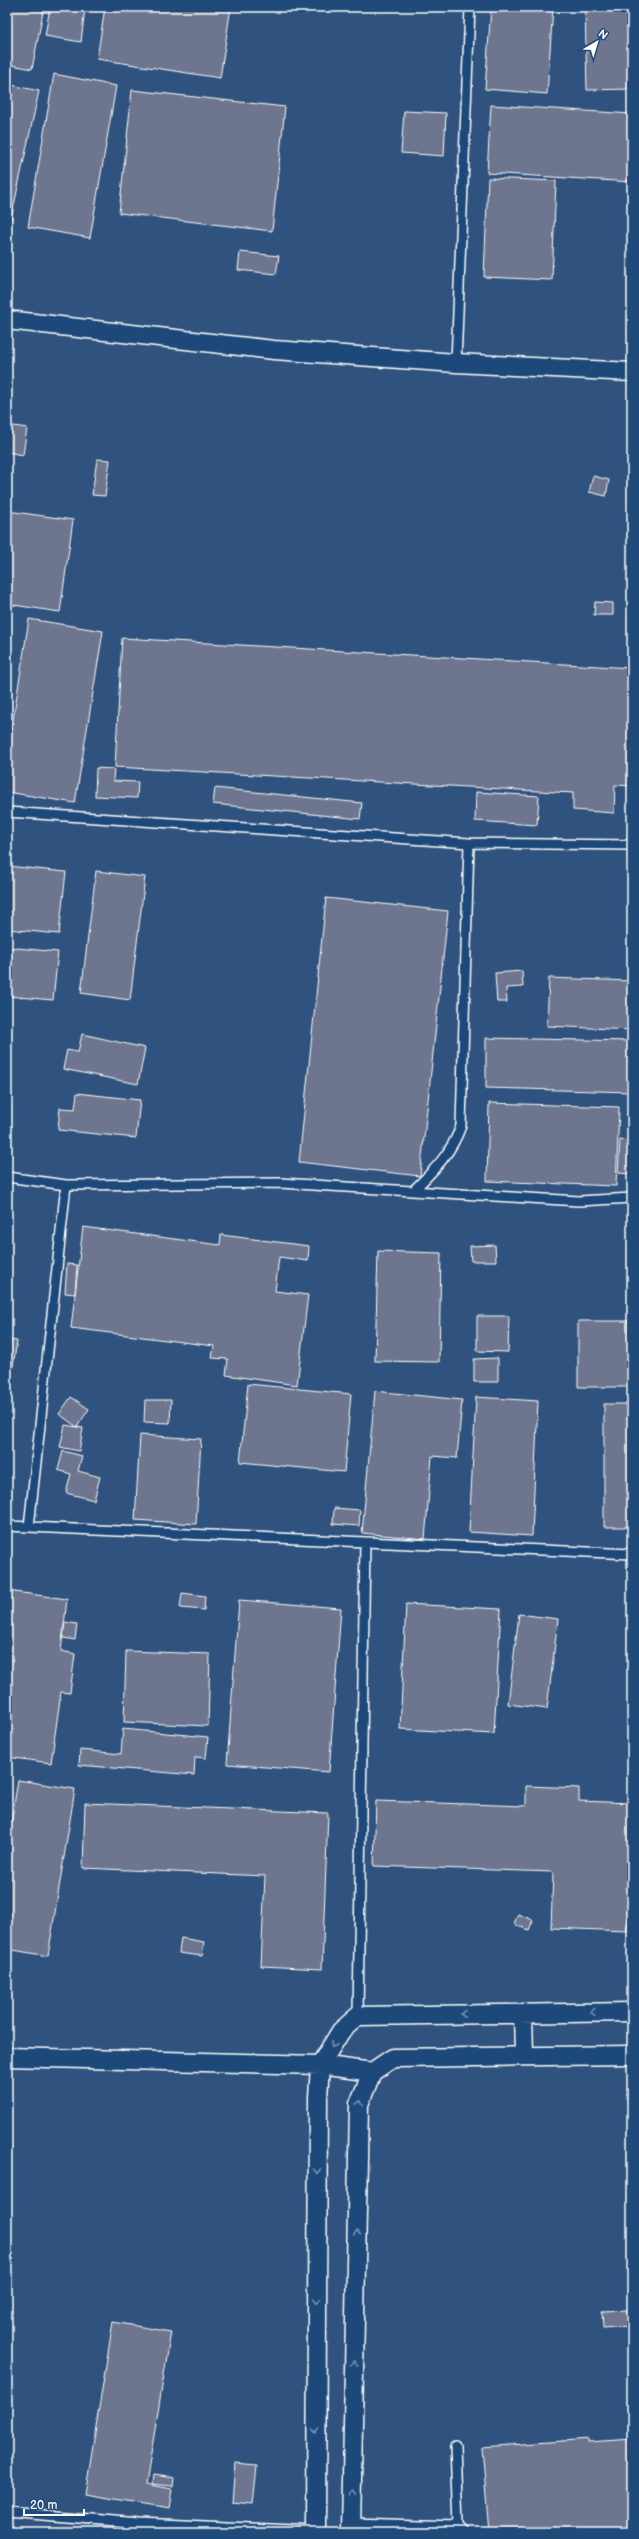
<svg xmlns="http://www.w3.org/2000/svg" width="639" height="2539" viewBox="0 0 639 2539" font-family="'Balsamiq Sans',sans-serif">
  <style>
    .building { fill: #6d768e; stroke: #fff }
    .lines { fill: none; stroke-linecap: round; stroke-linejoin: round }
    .lane-casing { stroke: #fff; stroke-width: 12 }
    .street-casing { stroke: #fff; stroke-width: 21 }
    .lane { stroke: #1f4a7a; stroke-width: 9 }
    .street { stroke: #1f4a7a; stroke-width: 18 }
    .oneway { stroke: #7992af }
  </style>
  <rect width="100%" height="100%" fill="#2f537e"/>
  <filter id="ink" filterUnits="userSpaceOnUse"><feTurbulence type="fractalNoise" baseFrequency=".025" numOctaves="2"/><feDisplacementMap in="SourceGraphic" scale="8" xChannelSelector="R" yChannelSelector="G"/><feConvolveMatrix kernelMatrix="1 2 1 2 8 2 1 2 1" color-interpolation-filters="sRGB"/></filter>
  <g filter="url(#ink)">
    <!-- building -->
    <path class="building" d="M7 7H44L32 69 7 64Z
      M50 7 85 8 81 42 45 36Z
      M105 7H231L220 78 97 59Z
      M491 7H553L547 94 485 89Z
      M585 7H632V89L587 90Z
      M54 74 116 86 90 238 28 227Z
      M7 84 39 91 7 237Z
      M132 90 285 107 272 231 119 213Z
      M491 105 632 114V182L487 173Z
      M404 111 446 113 444 156 401 153Z
      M488 178 556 181 552 280 484 277Z
      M240 252 279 256 276 274 238 270Z
      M7 425 27 428 23 455 7 452Z
      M97 459 110 460 105 496 92 495Z
      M593 476 609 480 606 496 589 492Z
      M7 511 73 520 60 612 7 604Z
      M595 602 613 603V615H594Z
      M29 619 103 631 75 803 7 792V758Z
      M7 628 10 629 7 647Z
      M122 638 632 668V786L615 785 614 813 573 810V793L115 767Z
      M96 768 114 769 113 781 138 782 137 798 95 796Z
      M215 788 362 803 360 819 213 804Z
      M476 792 539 796 537 825 475 821Z
      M7 866 66 872 59 934 7 929Z
      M96 871 145 877 130 1000 81 993Z
      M326 898 448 911 420 1176 299 1162Z
      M7 947 58 952 53 1000 7 996Z
      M522 971 523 987 506 988 507 1002H497L495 973Z
      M549 978 632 981V1030L547 1026Z
      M82 1034 145 1048 138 1084 63 1069 67 1050 78 1052Z
      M486 1038 632 1041V1092L486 1088Z
      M77 1093 140 1100 136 1138 58 1130 60 1108 75 1109Z
      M489 1103 619 1107 616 1186 487 1181Z
      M620 1140 632 1141V1174L618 1173Z
      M83 1227 220 1245 221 1235 309 1246 308 1261 279 1257 275 1291 308 1295 297 1385 226 1375 228 1359 212 1358 214 1346 71 1328Z
      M495 1245 496 1261H471L470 1246Z
      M378 1251 441 1253 439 1362 375 1361Z
      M67 1264 77 1265 75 1294 65 1293Z
      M477 1316H509L508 1352 477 1351Z
      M578 1321H632V1387H578Z
      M7 1340 17 1341 7 1404Z
      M498 1358V1382H474V1359Z
      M248 1384 351 1394 344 1472 240 1462Z
      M375 1391 462 1400 457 1458 432 1456 425 1539 362 1533Z
      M71 1397 89 1409 77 1427 59 1414Z
      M476 1397 538 1401 532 1536 469 1532Z
      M145 1400H171L170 1423 144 1422Z
      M604 1404H632V1527H604Z
      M65 1425 83 1428 79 1451 60 1447Z
      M140 1435 201 1439 196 1524 135 1520Z
      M63 1451 82 1456 78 1471 100 1477 94 1500 66 1493 71 1474 58 1470Z
      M334 1508 360 1510 359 1526 333 1524Z
      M7 1591 67 1599 61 1651 75 1654 70 1693 61 1692 51 1763 7 1757Z
      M182 1593 205 1596 204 1610 180 1608Z
      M239 1600 341 1608 329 1772 227 1764Z
      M406 1604 501 1609 494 1734 400 1729Z
      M519 1614 558 1619 547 1709 508 1704Z
      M65 1622 77 1624 75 1640 63 1638Z
      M126 1651 210 1654 208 1726 124 1722Z
      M123 1729 208 1737 206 1758 195 1757 194 1775 79 1765 80 1750 121 1754Z
      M18 1780 75 1789 48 1956 7 1949V1848Z
      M526 1786 579 1788V1801L631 1803 627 1931 551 1928 553 1872 374 1866 376 1801 526 1806Z
      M85 1803 328 1813 322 1969 261 1966 265 1876 83 1868Z
      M518 1914 533 1920 529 1930 514 1924Z
      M181 1938 204 1942 202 1956 179 1953Z
      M627 2310 629 2326 603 2328 602 2311Z
      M113 2322 171 2332 146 2484 172 2489 169 2508 85 2494Z
      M589 2439V2442L632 2439V2531L489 2532 482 2447Z
      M235 2464 257 2466 253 2504 232 2502Z
      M153 2475 174 2478 173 2486 152 2484Z"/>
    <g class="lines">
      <defs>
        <path id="lane" d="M456 363 470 7
          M7 812 469 843 632 845
          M7 1177 66 1185 280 1183 579 1201 632 1198
          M413 1191C434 1170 451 1154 461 1126L469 843
          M7 1526 632 1554
          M29 1527 66 1185
          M358 2016 365 1542
          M455 2446 458 2526
          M7 2512 139 2523 316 2531
          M351 2523 458 2526 464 2532"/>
        <path id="street" d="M7 320 274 350 456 363 632 372
          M523 2013 524 2056
          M7 2057 320 2065 372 2072
          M316 2532 318 2098 320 2065 341 2031 358 2016 632 2012
          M351 2532 359 2104 372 2072 393 2058 632 2055"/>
      </defs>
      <!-- lane casing -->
      <use href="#lane" class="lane-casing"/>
      <!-- street casing -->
      <use href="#street" class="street-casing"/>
      <!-- lane -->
      <use href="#lane" class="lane"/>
      <!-- street -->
      <use href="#street" class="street"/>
    </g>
    <!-- one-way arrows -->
    <defs><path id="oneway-chevron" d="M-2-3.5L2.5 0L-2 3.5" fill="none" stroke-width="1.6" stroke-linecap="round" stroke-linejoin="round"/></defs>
    <g class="oneway">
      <use href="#oneway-chevron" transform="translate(593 2012) rotate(179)"/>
      <use href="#oneway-chevron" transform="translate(463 2014) rotate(179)"/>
      <use href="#oneway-chevron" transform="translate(333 2045) rotate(121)"/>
      <use href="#oneway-chevron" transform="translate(360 2103) rotate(-77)"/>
      <use href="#oneway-chevron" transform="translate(317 2171) rotate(90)"/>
      <use href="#oneway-chevron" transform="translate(357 2233) rotate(-89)"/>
      <use href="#oneway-chevron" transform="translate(317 2301) rotate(90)"/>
      <use href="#oneway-chevron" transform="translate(354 2363) rotate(-89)"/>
      <use href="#oneway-chevron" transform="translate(316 2431) rotate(90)"/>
      <use href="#oneway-chevron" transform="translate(352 2493) rotate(-89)"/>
    </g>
  </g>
  <!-- margin -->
  <rect width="639" height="2539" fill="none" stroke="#1f4a7a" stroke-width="24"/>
  <rect x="12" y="12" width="615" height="2515" fill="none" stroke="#fff" stroke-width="1.5" filter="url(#ink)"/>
  <!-- north arrow -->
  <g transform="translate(597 42) rotate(38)" stroke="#1f4a7a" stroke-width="3" paint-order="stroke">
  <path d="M0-3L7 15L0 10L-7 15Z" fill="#ffffff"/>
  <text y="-6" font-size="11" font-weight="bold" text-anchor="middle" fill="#ffffff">N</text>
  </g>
  <!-- scale -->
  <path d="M24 2509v6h60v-6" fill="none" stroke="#ffffff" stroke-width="2"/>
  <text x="30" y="2509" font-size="12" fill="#ffffff" stroke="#1f4a7a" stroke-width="3" paint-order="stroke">20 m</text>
</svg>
